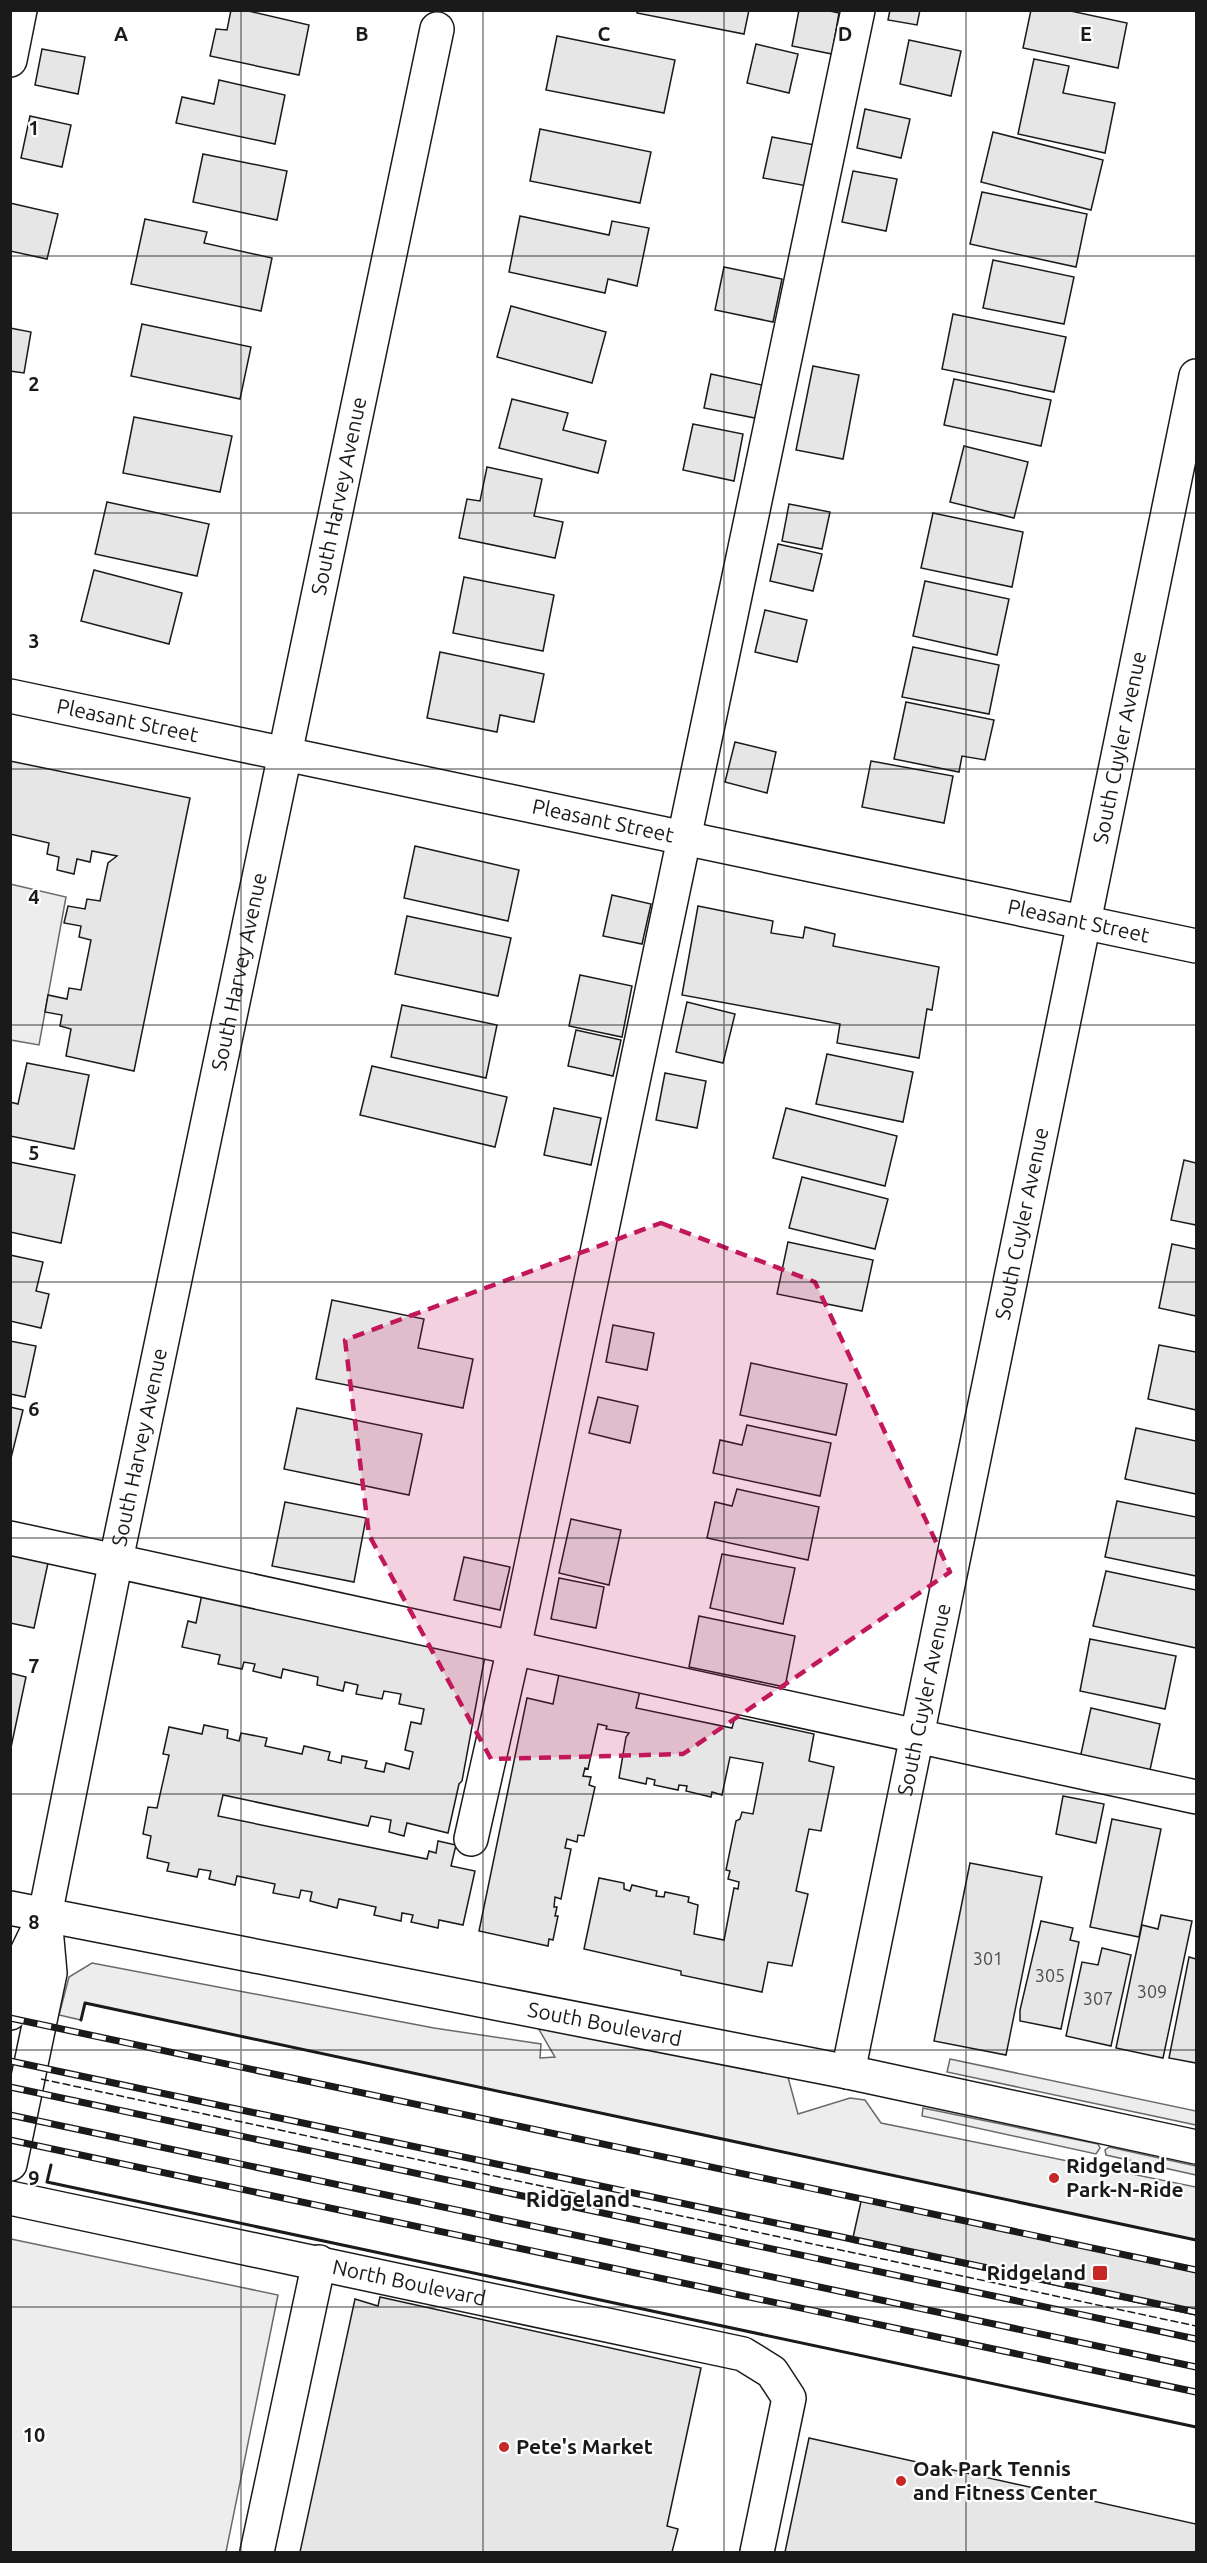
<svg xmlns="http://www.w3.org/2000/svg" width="1207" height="2563" viewBox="0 0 1207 2563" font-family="Ubuntu,sans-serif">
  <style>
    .built { fill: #ededed; stroke: #6a6a6a; stroke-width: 1.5 }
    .building { fill: #e6e6e6; stroke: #1a1a1a; stroke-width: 1.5 }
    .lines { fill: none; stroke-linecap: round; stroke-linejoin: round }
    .minor-casing { stroke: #1a1a1a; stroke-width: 36 }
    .minor { stroke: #fff; stroke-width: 33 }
    .rail-casing { stroke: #1a1a1a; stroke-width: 7 }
    .rail { stroke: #fff; stroke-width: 4.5; stroke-dasharray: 14; stroke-linecap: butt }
    .fence { stroke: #1a1a1a; stroke-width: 1.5; stroke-dasharray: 8 3; stroke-linecap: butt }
    .wall { stroke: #1a1a1a; stroke-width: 3 }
    .marked { fill: #c2185b; fill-opacity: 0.2; stroke: #c2185b; stroke-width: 4.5; stroke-dasharray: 12 8; stroke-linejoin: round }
    .grid { fill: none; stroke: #1a1a1a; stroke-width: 1.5; stroke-opacity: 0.55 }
    .poi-dot { fill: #c62828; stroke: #fff; stroke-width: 2 }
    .labels { text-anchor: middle; stroke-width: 4.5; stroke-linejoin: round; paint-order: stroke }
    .number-label { font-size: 18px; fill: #4d4d4d }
    .street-label { font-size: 21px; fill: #1a1a1a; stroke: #fff }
    .poi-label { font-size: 21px; font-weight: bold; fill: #1a1a1a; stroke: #fff; text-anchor: start }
    .neighbourhood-label { font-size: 22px; font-weight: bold; fill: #1a1a1a; stroke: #fff }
    .grid-label { font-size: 20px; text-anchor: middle; font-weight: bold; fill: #1a1a1a; stroke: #fff; stroke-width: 4.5; stroke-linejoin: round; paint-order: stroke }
  </style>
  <rect width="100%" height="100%" fill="#fff"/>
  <!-- built -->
  <path class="built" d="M10 884 66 897 39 1045 11 1040Z
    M92 1963 434 2028 541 2044 540 2058 555 2057 527 2009 783 2059 798 2114 850 2098 865 2100 881 2123 1196 2187V2240L85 2003 81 2020 59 2015 69 1977Z
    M950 2059 1196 2111V2125L947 2072Z
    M923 2108 1098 2144 1100 2148 1096 2154 922 2116Z
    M1109 2147 1196 2166V2175L1106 2155 1105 2150Z
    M11 2239 278 2295 226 2552H11Z"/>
  <!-- building -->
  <path class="building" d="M231 10H244L309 25 299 75 210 56 216 29 227 30Z
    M638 10H749L744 34 637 13Z
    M799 10H825L839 13 832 54 792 46Z
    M890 10H920L917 25 888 20Z
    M1031 10H1066L1127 23 1118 68 1023 48Z
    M557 36 675 60 664 113 546 90Z
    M909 40 961 51 951 96 900 84Z
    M756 44 798 54 789 93 747 83Z
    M42 49 85 57 78 94 35 85Z
    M1034 59 1069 66 1063 93 1115 103 1105 153 1018 134Z
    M219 80 285 95 275 144 176 123 182 97 214 104Z
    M865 109 910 119 901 158 857 148Z
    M30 116 71 125 62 167 21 158Z
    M540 129 651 152 640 203 530 181Z
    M993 132 1103 160 1091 210 981 182Z
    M772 137 815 145 807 186 763 178Z
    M203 154 287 171 277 220 193 202Z
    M853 171 897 179 886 231 842 222Z
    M982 192 1087 214 1076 267 970 244Z
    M10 203 58 214 47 259 10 251Z
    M520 216 609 235 612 221 649 228 637 286 608 279 605 293 509 272Z
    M145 219 207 232 204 243 272 258 261 311 131 284Z
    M993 260 1074 277 1064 324 983 308Z
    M724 267 782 279 773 322 715 310Z
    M511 306 606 332 592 383 497 357Z
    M953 314 1066 337 1054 392 942 369Z
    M142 324 251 347 240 399 131 376Z
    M10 328 31 332 24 373 10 371Z
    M813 366 859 375 843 459 796 450Z
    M711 374 762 385 755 418 704 408Z
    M954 379 1051 400 1041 446 944 425Z
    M512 399 568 413 563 430 606 441 598 473 499 448Z
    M134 417 232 436 220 492 123 473Z
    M693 424 743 434 734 481 683 470Z
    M964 446 1028 462 1014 518 950 502Z
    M487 467 542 479 534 516 563 522 555 558 459 538 467 499 480 501Z
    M107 502 209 524 197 576 95 554Z
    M789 504 830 512 822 549 782 541Z
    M933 513 1023 532 1012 587 921 568Z
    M778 544 822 554 813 591 770 581Z
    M94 570 182 593 169 644 81 621Z
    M464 577 554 595 543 651 453 633Z
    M925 581 1009 599 997 655 913 636Z
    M765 610 807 620 797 662 755 652Z
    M913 647 999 665 989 714 902 697Z
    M440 652 544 674 534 722 500 715 497 732 427 718Z
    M906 702 994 720 985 760 962 756 959 772 894 759Z
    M735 742 776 752 767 793 725 782Z
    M10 761 190 798 134 1071 66 1056 71 1029 60 1026 62 1015 45 1012 48 995 67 999 69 988 81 990 91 940 79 937 81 926 64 923 68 906 85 909 87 899 100 901 108 863 117 856 92 851 90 862 77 859 74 874 57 870 59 857 47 854 49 843 10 834Z
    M871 761 953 776 944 823 862 807Z
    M415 846 519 870 508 921 404 898Z
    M612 895 651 904 642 944 603 936Z
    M698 906 773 921 771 933 803 938 805 927 835 934 833 946 939 967 932 1010 927 1009 919 1058 837 1043 840 1024 682 995Z
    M407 916 511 938 498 996 395 974Z
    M580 975 632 986 622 1037 569 1026Z
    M687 1002 735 1014 723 1063 676 1052Z
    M402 1005 497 1025 486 1078 391 1057Z
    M576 1030 621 1040 613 1076 568 1066Z
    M827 1054 913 1072 903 1122 816 1104Z
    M27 1063 89 1075 74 1149 10 1136V1102L18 1104Z
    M372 1066 507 1097 495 1147 360 1115Z
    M665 1073 706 1081 697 1128 656 1120Z
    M554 1108 601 1118 591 1165 544 1155Z
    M786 1108 897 1136 885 1186 773 1158Z
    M1184 1160 1196 1163V1225L1171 1220Z
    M10 1162 75 1175 61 1243 10 1232Z
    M802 1177 888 1199 875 1249 789 1228Z
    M788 1242 873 1260 862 1311 777 1294Z
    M1172 1244 1196 1249V1316L1159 1308Z
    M10 1255 43 1262 36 1291 49 1294 41 1328 10 1321Z
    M332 1300 424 1319 418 1348 473 1359 463 1408 316 1379Z
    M613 1325 654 1333 647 1370 606 1362Z
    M10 1341 36 1346 25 1397 10 1394Z
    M1159 1345 1196 1352V1410L1148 1399Z
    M751 1363 847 1384 836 1435 740 1415Z
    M598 1397 638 1406 630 1443 589 1433Z
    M10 1407 23 1410 11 1458H10Z
    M297 1408 422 1434 409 1495 284 1469Z
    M747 1425 831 1443 820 1496 713 1473 720 1440 742 1445Z
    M1136 1428 1196 1441V1494L1125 1479Z
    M737 1489 819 1507 808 1560 707 1538 715 1502 732 1506Z
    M1117 1501 1196 1517V1576L1105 1557Z
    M285 1502 366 1518 354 1582 272 1566Z
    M571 1519 621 1530 609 1585 559 1573Z
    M722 1554 795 1568 783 1624 710 1608Z
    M10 1555 48 1563 34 1628 10 1623Z
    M464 1557 510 1567 500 1610 454 1600Z
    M1106 1571 1196 1590V1648L1093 1626Z
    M559 1578 604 1587 596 1628 551 1619Z
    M202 1594 485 1656 462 1781 459 1784 448 1833 407 1823 404 1836 389 1832 391 1820 371 1816 368 1826 223 1795 218 1816 427 1859 429 1851 436 1853 438 1841 456 1845 451 1866 475 1871 463 1925 439 1920 438 1928 411 1922 413 1915 402 1913 401 1921 374 1915 376 1907 339 1899 337 1908 310 1901 312 1892 301 1890 299 1898 273 1893 275 1884 237 1876 235 1885 209 1879 211 1871 199 1869 197 1877 167 1871 169 1863 147 1858 151 1836 143 1834 148 1807 157 1808 169 1755 163 1754 169 1727 202 1734 204 1725 228 1730 227 1738 239 1741 241 1733 267 1738 265 1746 302 1754 304 1746 330 1752 328 1760 341 1763 342 1756 367 1761 365 1768 384 1772 386 1763 409 1769 413 1752 405 1750 411 1722 421 1724 424 1709 399 1704 401 1694 384 1691 382 1699 356 1694 358 1685 345 1682 343 1691 317 1685 318 1677 283 1669 281 1678 253 1671 255 1664 244 1662 242 1669 218 1664 220 1655 182 1647 188 1621 196 1623Z
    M699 1616 795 1636 785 1687 689 1667Z
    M1090 1639 1176 1656 1165 1709 1080 1691Z
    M10 1673 26 1677 10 1752Z
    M559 1674 640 1691 636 1708 732 1728 735 1717 814 1734 809 1761 834 1767 821 1831 809 1829 796 1891 808 1894 792 1966 768 1962 762 1992 681 1975V1971L584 1949 599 1878 624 1883V1889L630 1891 632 1885 657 1891 656 1896 664 1897 665 1892 689 1897 688 1902 698 1905 694 1934 724 1940 734 1888 738 1889 739 1882 728 1879 730 1871 726 1870 736 1821 740 1819 742 1812 753 1814 763 1763 730 1757 722 1795 712 1792 711 1797 686 1791 687 1786 679 1785 678 1790 654 1785 655 1780 647 1778 646 1784 619 1778 626 1737 629 1733 606 1729 607 1726 598 1724 588 1769 585 1768 583 1776 591 1777 589 1785 595 1787 584 1836 578 1835 577 1842 567 1839 565 1848 571 1849 561 1899 555 1897 554 1907H557L555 1916H558L553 1940 549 1939 548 1946 479 1931 527 1698 553 1704Z
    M1091 1708 1160 1724 1148 1779 1079 1763Z
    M1063 1796 1104 1804 1096 1843 1056 1834Z
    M1112 1819 1161 1829 1139 1937 1090 1927Z
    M970 1863 1042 1877 1006 2055 934 2041Z
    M1161 1915 1192 1921 1163 2058 1116 2048 1142 1925 1158 1929Z
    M1041 1921 1073 1928 1070 1940 1079 1942 1061 2029 1020 2021V2010Z
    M1102 1948 1131 1955 1111 2046 1066 2036 1082 1962 1098 1965Z
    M1189 1957 1196 1959V2063L1169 2058Z
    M862 2197 1196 2268V2315L852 2242Z
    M380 2297 701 2368 667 2526 678 2529 672 2552H300L355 2299 378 2306Z
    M809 2438 1196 2524V2552H785Z"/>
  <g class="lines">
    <defs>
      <g id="minor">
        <path d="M10 60 20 10"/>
        <path id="s1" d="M10 696 1196 946"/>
        <path d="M10 1538 1196 1797"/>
        <path d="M471 1839 514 1648 858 10"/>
        <path id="s2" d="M10 1908 848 2072 1196 2147"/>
        <path id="s3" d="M10 2013 20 1967 45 1915 116 1560 437 29"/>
        <path id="s4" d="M848 2072 1196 376"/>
        <path d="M10 2164 50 1973 45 1917"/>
        <path id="s5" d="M10 2198 743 2354 772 2372 789 2398 757 2552"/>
        <path d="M257 2552 319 2262"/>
      </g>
    </defs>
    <!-- minor casing -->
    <use href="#minor" class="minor-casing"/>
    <!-- minor -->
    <use href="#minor" class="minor"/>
    <defs>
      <path id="rail" d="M10 2018 1196 2270
        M10 2061 1196 2312
        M10 2087 1196 2339
        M10 2115 1196 2367
        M10 2140 1196 2392"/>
    </defs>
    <!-- rail casing -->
    <use href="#rail" class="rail-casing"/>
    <!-- rail -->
    <use href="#rail" class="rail"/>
    <!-- fence -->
    <path class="fence" d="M41 2079 1196 2326"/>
    <!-- wall -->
    <path class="wall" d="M81 2020 85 2003 1196 2240
      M51 2165 47 2182 1196 2427"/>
  </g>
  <!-- marked area -->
  <path class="marked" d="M661 1223 815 1282 950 1572 683 1754 491 1759 369 1535 345 1340Z"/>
  <!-- grid -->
  <path class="grid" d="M241 10V2552M483 10V2552M724 10V2552M966 10V2552M10 256H1196M10 513H1196M10 769H1196M10 1025H1196M10 1282H1196M10 1538H1196M10 1794H1196M10 2050H1196M10 2307H1196"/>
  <!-- markers -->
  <g class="poi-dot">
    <circle cx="1054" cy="2178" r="6"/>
    <rect x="1092" y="2265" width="16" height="16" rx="3"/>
    <circle cx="504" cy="2447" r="6"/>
    <circle cx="901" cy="2481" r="6"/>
  </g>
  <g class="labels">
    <!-- number labels -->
    <g class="number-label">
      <text x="988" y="1965">301</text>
      <text x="1050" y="1982">305</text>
      <text x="1152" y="1998">309</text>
      <text x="1098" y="2005">307</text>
    </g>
    <!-- street labels -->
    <g class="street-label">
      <text dy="7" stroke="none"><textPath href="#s3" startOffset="1554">South Harvey Avenue</textPath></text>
      <text dy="7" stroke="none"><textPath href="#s1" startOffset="120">Pleasant Street</textPath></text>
      <text dy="7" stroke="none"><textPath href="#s4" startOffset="1352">South Cuyler Avenue</textPath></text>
      <text dy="7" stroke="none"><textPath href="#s1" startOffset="606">Pleasant Street</textPath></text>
      <text dy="7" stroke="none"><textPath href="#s1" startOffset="1092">Pleasant Street</textPath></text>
      <text dy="7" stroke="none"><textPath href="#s3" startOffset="1068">South Harvey Avenue</textPath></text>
      <text dy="7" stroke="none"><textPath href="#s4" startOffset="866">South Cuyler Avenue</textPath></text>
      <text dy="7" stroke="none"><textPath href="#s3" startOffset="582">South Harvey Avenue</textPath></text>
      <text dy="7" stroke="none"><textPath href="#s4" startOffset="380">South Cuyler Avenue</textPath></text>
      <text dy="7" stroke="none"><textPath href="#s2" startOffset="606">South Boulevard</textPath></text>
      <text dy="7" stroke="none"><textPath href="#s5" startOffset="408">North Boulevard</textPath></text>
    </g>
    <!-- poi labels -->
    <g class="poi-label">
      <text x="1066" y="2173">Ridgeland<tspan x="1066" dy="24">Park-N-Ride</tspan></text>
      <text x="1086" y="2280" text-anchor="end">Ridgeland</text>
      <text x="516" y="2454">Pete's Market</text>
      <text x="913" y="2476">Oak Park Tennis<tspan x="913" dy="24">and Fitness Center</tspan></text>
    </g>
    <!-- neighbourhood labels -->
    <g class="neighbourhood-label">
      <text x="578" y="2207">Ridgeland</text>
    </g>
  </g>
  <g class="grid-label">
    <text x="121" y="41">A</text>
    <text x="362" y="41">B</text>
    <text x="604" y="41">C</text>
    <text x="845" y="41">D</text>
    <text x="1086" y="41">E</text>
    <text x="34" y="135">1</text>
    <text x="34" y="391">2</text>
    <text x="34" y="648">3</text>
    <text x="34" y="904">4</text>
    <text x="34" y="1160">5</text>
    <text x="34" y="1416">6</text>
    <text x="34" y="1673">7</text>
    <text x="34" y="1929">8</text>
    <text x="34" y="2185">9</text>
    <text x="34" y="2442">10</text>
  </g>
  <!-- border -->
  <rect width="1207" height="2563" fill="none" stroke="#1a1a1a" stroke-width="24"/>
</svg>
